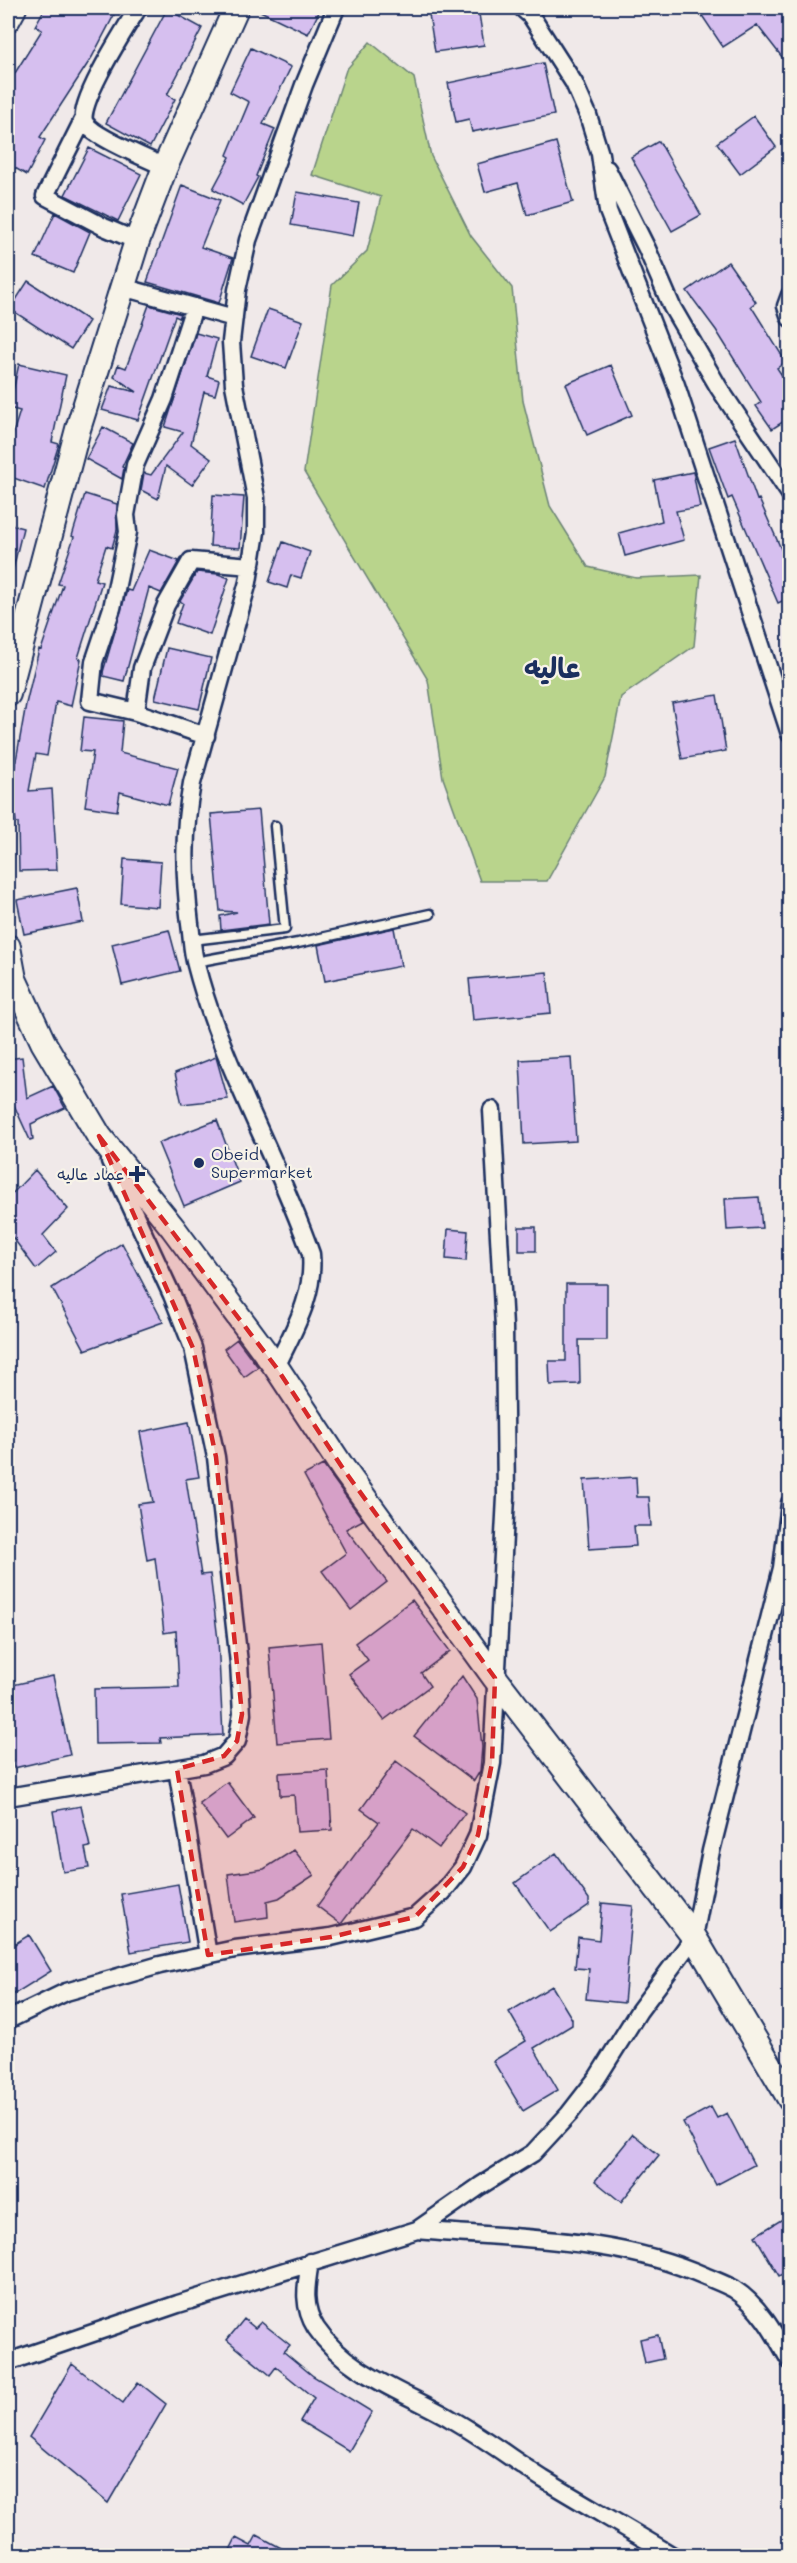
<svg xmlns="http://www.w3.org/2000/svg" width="797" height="2563" viewBox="0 0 797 2563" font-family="Mali,'Playpen Sans Arabic',sans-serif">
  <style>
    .green { fill: #b9d48c; stroke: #6a8275; stroke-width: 1.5 }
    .building { fill: #d6bfef; stroke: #1b2f5e; stroke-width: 1.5 }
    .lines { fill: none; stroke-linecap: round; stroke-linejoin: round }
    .service-casing { stroke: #1b2f5e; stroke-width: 13 }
    .minor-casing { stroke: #1b2f5e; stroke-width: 21 }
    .secondary-casing { stroke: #1b2f5e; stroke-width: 28 }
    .service { stroke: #f7f3e8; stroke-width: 8 }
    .minor { stroke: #f7f3e8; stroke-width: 16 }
    .secondary { stroke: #f7f3e8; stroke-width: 24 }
    .marked { fill: #d62828; fill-opacity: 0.2; stroke: #d62828; stroke-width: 4.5; stroke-dasharray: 12 8; stroke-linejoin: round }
    .poi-dot { fill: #1b2f5e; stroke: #f7f3e8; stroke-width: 2 }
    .labels { text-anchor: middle; stroke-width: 4.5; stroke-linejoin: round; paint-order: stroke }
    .poi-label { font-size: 16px; fill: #1b2f5e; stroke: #f7f3e8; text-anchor: start }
    .town-label { font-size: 28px; font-weight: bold; fill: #1b2f5e; stroke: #f7f3e8 }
  </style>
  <rect width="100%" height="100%" fill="#f0e9e9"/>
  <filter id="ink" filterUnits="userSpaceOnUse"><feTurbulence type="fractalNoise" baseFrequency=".0167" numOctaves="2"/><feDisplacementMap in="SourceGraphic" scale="12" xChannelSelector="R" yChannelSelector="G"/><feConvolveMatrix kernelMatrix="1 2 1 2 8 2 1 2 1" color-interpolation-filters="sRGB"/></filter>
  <g filter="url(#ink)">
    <!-- green -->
    <path class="green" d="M370 42 414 78 431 156 471 236 512 288 523 401 550 506 588 567 636 578 701 575 694 646 621 697 605 777 547 881H480L443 778 428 680 304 472 332 285 367 251 381 197 312 175 346 70Z"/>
    <!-- building -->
    <path class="building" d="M45 8H99L114 15 92 57 40 137 45 140 27 175 8 164V84L42 30 35 26Z
      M254 8H321L308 34Z
      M428 8H478L484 45 435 52Z
      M697 8H789V66L757 25 723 47Z
      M167 9 202 28 167 95 175 99 150 147 106 123Z
      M251 48 291 67 263 124 275 129 256 176 258 177 243 205 213 189 230 157 227 155 249 102 230 92Z
      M543 63 554 115 472 132 469 119 456 122 448 83Z
      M754 116 776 147 740 174 717 143Z
      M659 141 701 215 672 231 631 157Z
      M556 142 573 202 527 215 518 183 485 192 477 164Z
      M89 148 141 174 118 221 65 195Z
      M182 185 220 200 201 247 233 258 219 303 147 282Z
      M297 192 359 203 353 236 291 225Z
      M55 213 90 232 73 273 35 257Z
      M728 262 756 302 751 306 786 362 777 368 789 386V418L772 429 756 406 761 402 716 330 687 291Z
      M28 281 89 321 71 349 10 309Z
      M149 305 181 314 179 318 175 316 138 420 102 410 111 386 137 392 114 377 118 365 126 368Z
      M268 309 303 321 286 368 251 356Z
      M196 333 217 339 207 376 219 380 215 395 204 392 191 444 211 459 192 485 166 466 158 499 141 490 144 473 151 475 183 432 165 427Z
      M19 364 66 375 52 442 59 444 45 489 8 476V449L20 411 9 408Z
      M611 365 632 415 587 435 566 384Z
      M103 427 133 443 122 467 124 468 122 479 86 459Z
      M735 438 757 500 759 499 789 567V598L778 603 732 497 728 499 709 447Z
      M693 472 700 507 676 511 684 540 625 556 619 533 662 521 654 480Z
      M85 494 117 504V530L112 548 106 546 95 580 102 582 78 658 81 659 71 706 56 702 47 756 36 754 29 791 52 789 57 870 19 871 18 823H16L12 783 26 704 39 649 41 650 63 585 58 584 74 537 72 536Z
      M213 495 244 497 240 548 210 546Z
      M8 524 23 528 13 569 8 568Z
      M283 542 310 552 301 578 291 575 287 588 269 582Z
      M149 550 179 561 161 593 149 588 124 681 103 676V672L127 590 131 591Z
      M197 572 218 574 229 578 210 635 176 623 183 603 180 601Z
      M167 648 211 658 199 709 155 699Z
      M717 695 726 751 682 759 672 703Z
      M84 717 123 721 120 753 178 768 168 805 120 792 117 811 85 806 93 752 80 751Z
      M259 810 269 924 221 930 220 916 237 912 220 911 211 814Z
      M124 859 161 862 158 907 121 904Z
      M77 888 83 922 24 934 17 900Z
      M394 928 401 966 325 981 318 945Z
      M169 930 180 971 122 985 112 944Z
      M547 972 551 1013 473 1020 469 979Z
      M22 1057 27 1098 53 1086 65 1108 31 1124 33 1139 30 1140 8 1092V1059Z
      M216 1057 228 1099 182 1104 175 1073Z
      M571 1057 576 1141 524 1144 520 1060Z
      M217 1120 240 1182 184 1206 158 1143Z
      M35 1170 68 1209 43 1235 56 1252 36 1269 8 1231V1198Z
      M759 1197 762 1228 727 1230 725 1199Z
      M519 1227H536V1251H519Z
      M448 1229 468 1231 466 1261 446 1259Z
      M122 1243 163 1322 85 1350 52 1288Z
      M566 1284H607V1340H579L580 1384 550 1385 549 1361H566Z
      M237 1339 258 1367 244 1377 224 1349Z
      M189 1422 199 1477 186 1479 201 1575 210 1574 218 1640 223 1735 160 1738 161 1743 95 1744 94 1689 179 1687 176 1631 164 1633 155 1558 147 1560 138 1504 153 1502 140 1432Z
      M323 1465 363 1520 346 1529 387 1582 351 1610 322 1571 346 1553 304 1475Z
      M636 1477 637 1497H649L651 1526H634L636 1546 589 1549 584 1480Z
      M412 1600 450 1651 421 1673 430 1686 384 1720 349 1674 368 1660 355 1643Z
      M321 1642 329 1739 277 1743 269 1647Z
      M53 1676 70 1755 14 1768 8 1735V1686Z
      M462 1676 477 1699 482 1747 480 1771 474 1781 414 1736Z
      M396 1761 465 1813 439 1848 413 1829 341 1924 317 1906 379 1822 361 1809Z
      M328 1770 332 1830 297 1832 294 1795 280 1796 279 1773Z
      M227 1782 254 1818 226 1839 199 1803Z
      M81 1806 90 1847 85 1848 89 1868 63 1872 53 1811Z
      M294 1850 314 1875 279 1898 267 1901 268 1917 234 1922 228 1874 264 1869Z
      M556 1853 589 1899V1905L550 1932 515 1883Z
      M178 1884 188 1942 131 1952 121 1894Z
      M602 1903 633 1906 624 2003 586 1999 589 1969 575 1968 578 1937 599 1940Z
      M29 1935 51 1971 8 1998V1948Z
      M552 1986 572 2019V2025L534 2048 558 2090 523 2111 493 2061 526 2041 509 2012Z
      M711 2107 717 2118 727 2113 754 2165 716 2185 683 2122Z
      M633 2134 659 2155 621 2202 595 2181Z
      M789 2215V2270L779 2276 755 2236Z
      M244 2319 255 2328 261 2322 290 2345 284 2352 313 2376 372 2412 349 2451 300 2421 314 2398 276 2367 270 2375 227 2340Z
      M658 2335 663 2359 645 2363 640 2339Z
      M72 2364 123 2403 138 2382 166 2404 108 2503 29 2437Z
      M257 2535 296 2556H227L236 2538 251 2546Z"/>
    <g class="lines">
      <defs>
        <path id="service" d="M192 940 285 929 275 826
          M195 962 298 943 430 914"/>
        <path id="minor" d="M138 8C127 26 75 106 85 123 94 137 148 159 165 167
          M522 8 531 16 574 83 588 115 600 154 608 211 676 385 790 734
          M83 120 45 196 104 227 137 241
          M607 169 647 249 672 307 719 388 790 494
          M122 287 234 318
          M790 295 786 306 790 318
          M136 712 90 701 94 662 112 608 128 532 126 515 135 465 164 399 194 307
          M206 736 136 712 142 668 166 605 191 561 251 566
          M276 1367C293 1331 315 1296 311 1254 277 1156 222 1066 196 965 192 952 192 938 190 924 184 874 183 833 192 783L248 582 256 532V498L234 385 231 342 237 290 248 240 304 85 336 8
          M177 1769 208 1955
          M8 1797 204 1764 224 1756 237 1741 242 1714 239 1663 216 1457 193 1348 172 1295 110 1161
          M8 2020 66 1992 160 1965 235 1949 331 1937 415 1917 443 1892 463 1867 478 1835 492 1763 506 1497 504 1327 492 1110
          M417 2230C513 2239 615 2236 705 2276 714 2280 725 2284 734 2289 760 2306 775 2334 790 2361
          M310 2262C306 2286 302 2306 316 2328 347 2374 405 2392 451 2419 483 2437 512 2459 543 2479 586 2505 630 2530 673 2556
          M8 2362 178 2304 417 2230 480 2186 533 2153 569 2114 597 2078 639 2011 694 1937 711 1851 782 1568 790 1503"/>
        <path id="secondary" d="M8 19 14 8
          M8 694 78 429 137 241 165 167 236 8
          M8 947 14 979 43 1042 99 1136 173 1228 276 1367 344 1470 495 1678 694 1937 790 2099"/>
      </defs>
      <!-- service casing -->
      <use href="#service" class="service-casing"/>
      <!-- minor casing -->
      <use href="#minor" class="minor-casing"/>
      <!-- secondary casing -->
      <use href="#secondary" class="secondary-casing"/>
      <!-- service -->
      <use href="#service" class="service"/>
      <!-- minor -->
      <use href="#minor" class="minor"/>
      <!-- secondary -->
      <use href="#secondary" class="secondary"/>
    </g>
  </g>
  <!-- marked area -->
  <path class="marked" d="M99 1136 276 1367 344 1470 495 1678 492 1763 478 1835 463 1867 415 1917 331 1937 208 1955 177 1769 224 1756 237 1741 242 1714 216 1457 193 1348Z"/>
  <!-- markers -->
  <g class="poi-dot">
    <circle cx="199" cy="1163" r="6"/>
    <path d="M134 1165h6v6h6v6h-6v6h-6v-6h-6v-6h6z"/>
  </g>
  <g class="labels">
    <!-- poi labels -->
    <g class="poi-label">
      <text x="211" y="1160">Obeid<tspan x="211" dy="18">Supermarket</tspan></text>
      <text x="125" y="1180" text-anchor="end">عماد عاليه</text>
    </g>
    <!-- town labels -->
    <g class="town-label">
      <text x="552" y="678">عاليه</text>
    </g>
  </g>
  <!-- margin -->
  <rect width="797" height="2563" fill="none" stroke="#f7f3e8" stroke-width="30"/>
  <rect x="15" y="15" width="767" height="2533" fill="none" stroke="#1b2f5e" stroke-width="2" filter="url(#ink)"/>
</svg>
